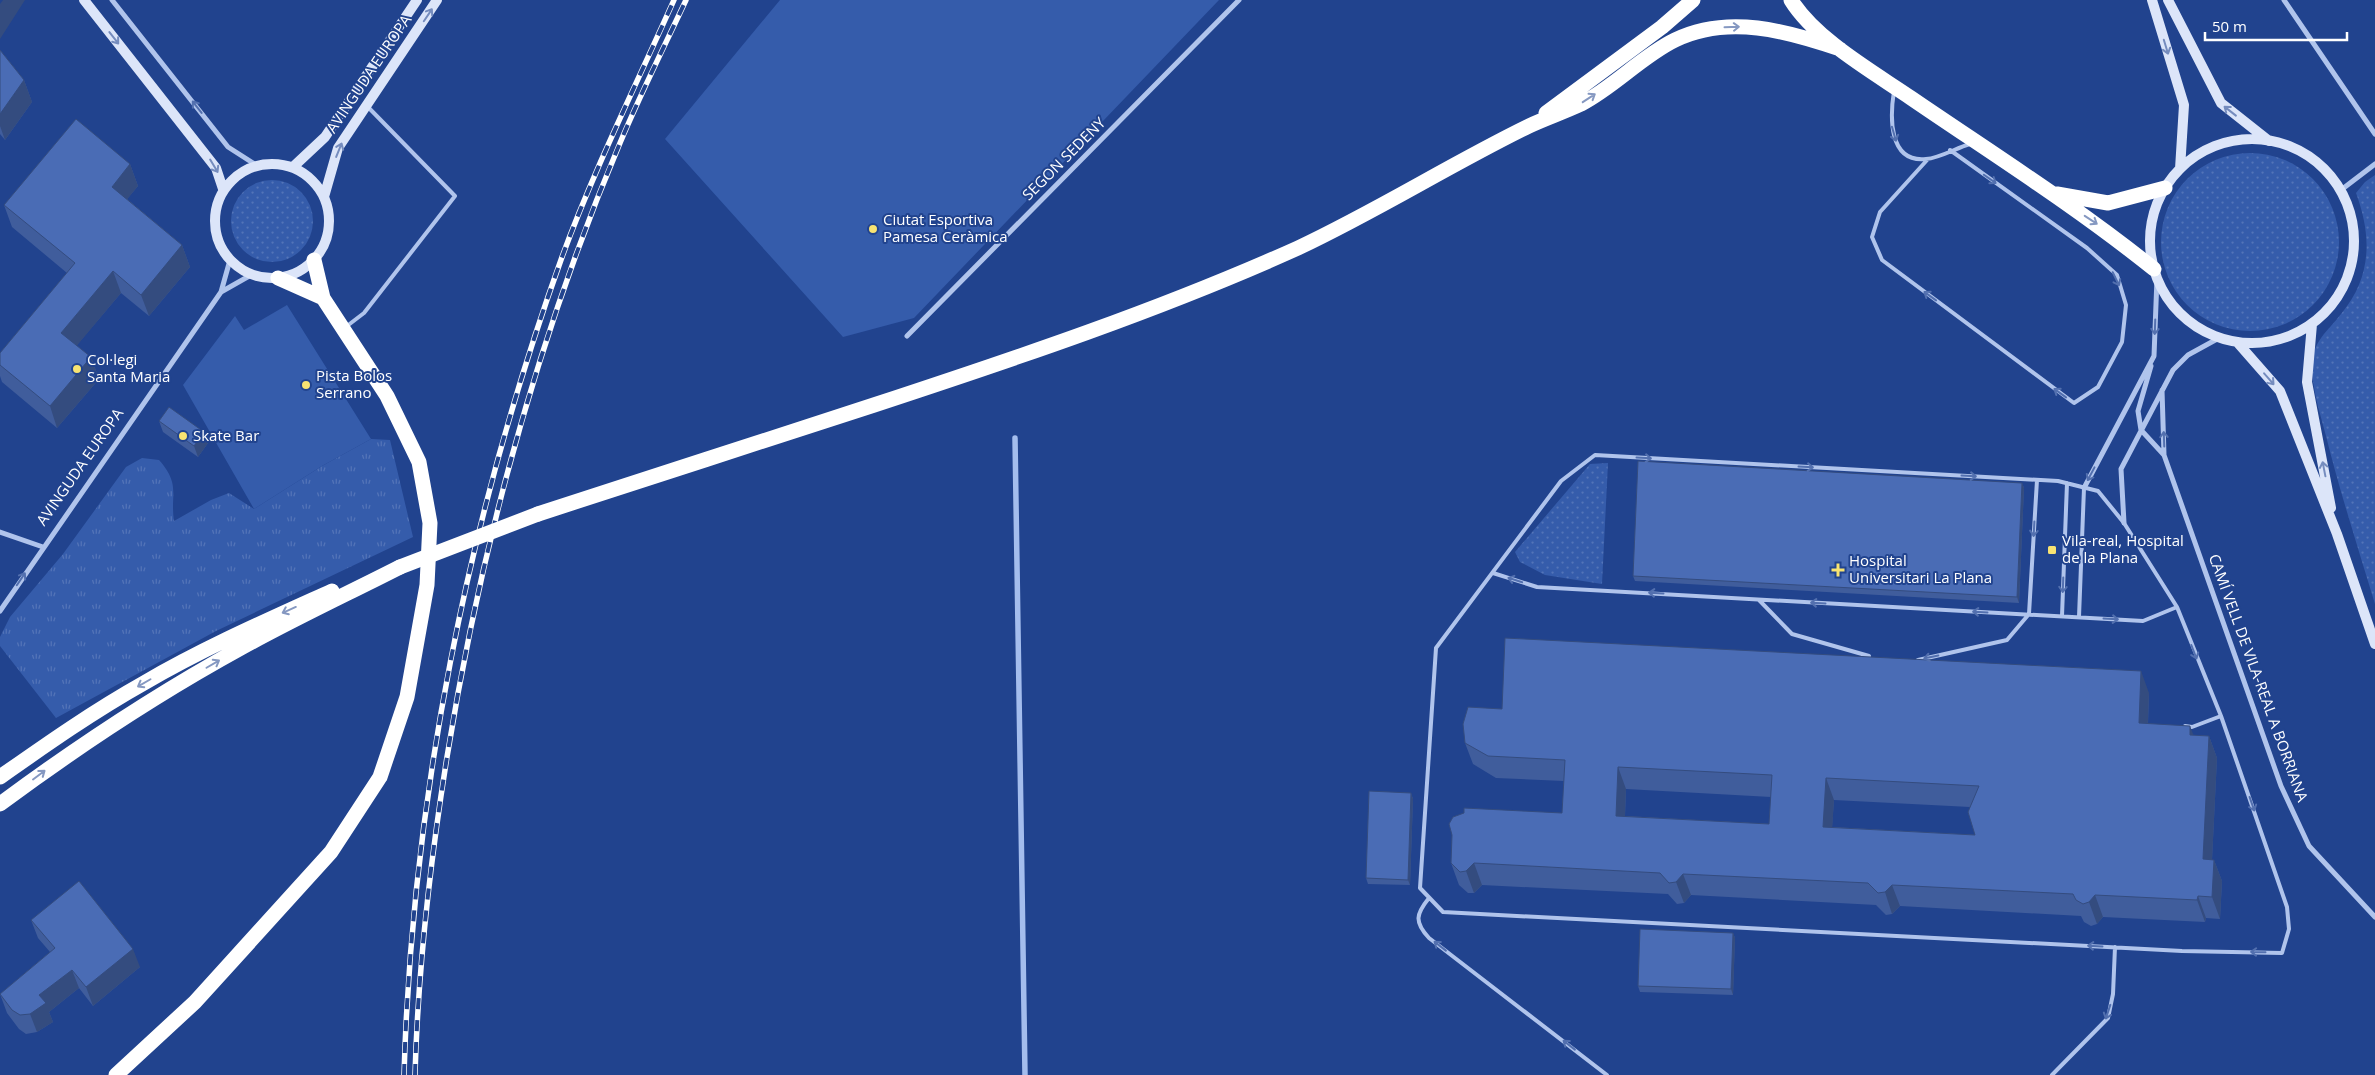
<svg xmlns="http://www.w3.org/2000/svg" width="2375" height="1075" viewBox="0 0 2375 1075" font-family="'Open Sans',sans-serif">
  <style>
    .grass { fill: url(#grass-dots) }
    .park { fill: url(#park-tufts) }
    .pitch { fill: #355cab }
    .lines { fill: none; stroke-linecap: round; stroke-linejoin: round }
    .stream { stroke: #a4bded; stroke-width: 5.5 }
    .lane { stroke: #b0c4ec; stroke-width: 4 }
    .street { stroke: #b0c4ec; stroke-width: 5 }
    .secondary { stroke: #dce5f9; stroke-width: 10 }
    .highway { stroke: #fff; stroke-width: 15 }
    .rail-casing { stroke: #fff; stroke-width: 5.5 }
    .rail { stroke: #21438e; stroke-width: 4; stroke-dasharray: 11; stroke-linecap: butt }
    .highway-bridge { stroke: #fff; stroke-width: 15 }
    .wall { fill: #405d9c; fill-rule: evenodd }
    .shaded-wall { fill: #344c7f }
    .building { fill: #4a6cb5; stroke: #344c7f; fill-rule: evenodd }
    .oneway { stroke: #758cbe }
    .oneway2 { stroke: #8598c1 }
    .oneway3 { stroke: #5370af }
    .poi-dot { fill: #f8e372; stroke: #21438e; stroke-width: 2 }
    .labels { text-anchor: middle; stroke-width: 4; stroke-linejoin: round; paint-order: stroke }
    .street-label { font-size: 15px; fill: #fff; stroke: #21438e }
    .poi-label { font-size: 15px; fill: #fff; stroke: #21438e; text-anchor: start }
  </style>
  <defs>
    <pattern id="grass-dots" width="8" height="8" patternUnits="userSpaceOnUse" patternTransform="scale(1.25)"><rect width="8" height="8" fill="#355cab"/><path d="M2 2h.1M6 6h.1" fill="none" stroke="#5374b8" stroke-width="1.8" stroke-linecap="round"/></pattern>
    <pattern id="park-tufts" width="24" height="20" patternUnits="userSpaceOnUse" patternTransform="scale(1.25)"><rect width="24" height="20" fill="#355cab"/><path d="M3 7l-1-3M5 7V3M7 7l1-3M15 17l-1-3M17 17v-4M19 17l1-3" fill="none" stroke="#5374b8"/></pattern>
  </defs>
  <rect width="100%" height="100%" fill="#21438e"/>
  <!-- grass -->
  <path class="grass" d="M2161 242a89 89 0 1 1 178 0a89 89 0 1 1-178 0Z
    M2375 175V604C2358 548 2340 492 2326 436 2320 413 2312 389 2312 365 2312 342 2328 331 2341 314 2372 277 2372 236 2356 193L2365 182Z
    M231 221a41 41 0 1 1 82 0a41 41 0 1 1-82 0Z
    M1608 463 1602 584 1545 575 1520 562 1515 552 1590 464Z"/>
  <!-- park -->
  <path class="park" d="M371 439 390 440 413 537 216 631 56 718 0 646V637L10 617 63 554 126 467 142 458 159 460C181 485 170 494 174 521L211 500 229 493 254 509 322 466Z"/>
  <!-- pitch -->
  <path class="pitch" d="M780 0H1219L914 318 843 337 665 139Z
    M287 305 371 439 322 466 254 509 183 385 235 316 244 330Z"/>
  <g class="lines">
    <!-- stream -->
    <path class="stream" d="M1015 438 1025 1075"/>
    <!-- lane -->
    <path class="lane" d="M1894 91C1890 116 1888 163 1926 159 1940 158 1956 148 1970 144
      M1928 159 1880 212 1872 237 1882 260 2074 403 2098 387 2122 342 2126 305 2117 275 2087 248 1950 150
      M347 326 364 313 455 196 367 106
      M1493 573 1537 587 2143 621 2177 607 2124 523 2098 491 2058 481 1595 455 1561 481 1436 648 1420 888 1443 912 2182 951 2282 953 2289 929 2287 907 2221 716 2177 607
      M1759 600 1792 634 1869 656
      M2062 616 2067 483
      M2079 617 2084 488
      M1918 660 2007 640 2029 614 2037 480
      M2185 726 2192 727 2221 716
      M1429 898C1416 914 1414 922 1429 938L1607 1075
      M2052 1075 2108 1018 2113 994 2115 947"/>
    <!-- street -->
    <path class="street" d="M112 0 228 147 256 165
      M2284 0 2375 134
      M2341 190 2375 164
      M221 292 251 275
      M907 336 1239 0
      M2151 366 2138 411 2141 430 2164 455 2162 390
      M2164 455 2281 786 2309 846 2375 917
      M2084 488 2154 356 2157 278
      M2124 523 2121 469 2173 370 2188 355 2219 338
      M0 532 43 547
      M0 611 221 292 230 260"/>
    <!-- secondary -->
    <path class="secondary" d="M84 0 216 168 223 189
      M2152 0 2184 105 2180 169
      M2168 0 2221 103 2269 141
      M2150 241a102 102 0 1 1 204 0a102 102 0 1 1-204 0Z
      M215 221a57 57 0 1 1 114 0a57 57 0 1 1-114 0Z
      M293 167 325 137 417 0
      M324 197 338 148 437 0
      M2312 324 2307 382 2331 508
      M2237 342 2280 391 2337 534 2375 644"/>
    <!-- highway -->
    <path class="highway" d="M1791 0C1815 39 1873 72 1911 98 1993 154 2077 207 2154 269
      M1546 113 1662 27 1693 0
      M2057 194 2108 203 2165 188
      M278 278 323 298
      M538 514C650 478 762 441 874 405 1017 358 1160 310 1298 248 1377 211 1451 164 1529 126 1546 118 1564 112 1581 104 1614 87 1642 56 1675 40 1728 14 1787 31 1840 49
      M0 777C47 744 94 711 144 683 204 648 268 620 332 591
      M0 804C77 747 157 694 241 648 293 619 347 594 400 567
      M116 1075 195 1002 331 852 380 777 407 697 427 585 430 523 419 462 387 396 323 298 314 260"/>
    <defs>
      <path id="rail" d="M404 1075C412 798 468 518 562 257 594 170 636 85 674 0
        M415 1075C418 968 430 863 447 757 481 547 537 339 620 143 640 95 664 47 686 0"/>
    </defs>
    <!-- rail casing -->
    <use href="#rail" class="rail-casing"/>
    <!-- rail -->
    <use href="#rail" class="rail"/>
    <!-- highway-bridge -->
    <path class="highway-bridge" d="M400 567 538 514"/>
  </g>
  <!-- wall -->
  <path class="wall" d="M0 50 24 80 32 102 5 140 0 134Z
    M130 164 138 186 127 199 182 245 190 267 149 316 121 293 76 346 91 357 99 379 57 428 2 382 0 376V353L67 273 12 227 4 205Z
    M159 421 208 443 198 457 163 432Z
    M2022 483 2024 488 2019 603 1635 581 1633 576Z
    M2149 693 2148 724 2194 735 2209 736 2217 758 2212 860H2214L2222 881 2220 919 2206 918 2205 922 2103 917 2097 924 2091 926 2084 922 2081 916 1900 906 1892 914 1886 915 1876 905 1691 895 1684 903 1677 904 1668 894 1482 885 1474 893H1468L1459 885 1451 863 1562 813 1564 781 1496 778 1473 764 1465 743 1502 709ZM1626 789 1771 797 1769 824 1625 816ZM1834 800 1970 807 1975 835 1832 827Z
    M1411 793 1413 799 1410 885 1368 884 1366 878Z
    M31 920 140 967 93 1006 79 988 49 1012 53 1022 37 1032 26 1034 19 1029 7 1013 0 994 50 952 38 938Z
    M1733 933 1735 938 1733 995 1640 992 1638 986Z"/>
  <!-- shaded-wall -->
  <path class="shaded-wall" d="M3 0H25L0 39V4Z
    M24 80 32 102 5 140 0 126V114Z
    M130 164 138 186 120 208 112 187Z
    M182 245 190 267 149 316 141 295Z
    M113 271 121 293 69 355 61 333Z
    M91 357 99 379 57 428 50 406Z
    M204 432 208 443 198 457 194 446Z
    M2022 483 2024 488 2019 603 2017 597Z
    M2141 671 2149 693 2147 745 2139 723Z
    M2190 726 2198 747 2190 735Z
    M2209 736 2217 758 2211 881 2203 859Z
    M1618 767 1626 789 1624 838 1616 816Z
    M1826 778 1834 800 1831 848 1823 827Z
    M1411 793 1413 799 1410 885 1408 880Z
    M2214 860 2222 881 2220 919 2212 897Z
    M1474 863 1482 885 1474 893 1466 871Z
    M1683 874 1691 895 1684 903 1676 882Z
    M1892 885 1900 906 1892 914 1885 892Z
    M2095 895 2103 917 2097 924 2089 902Z
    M2198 896 2206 918 2205 922 2197 900Z
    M1733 933 1735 938 1733 995 1731 989Z
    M133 949 140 967 93 1006 86 987Z
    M72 970 79 988 49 1012 53 1022 37 1032 30 1014 39 995Z"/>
  <!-- building -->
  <path class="building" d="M0 50 24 80 0 114Z
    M76 119 130 164 112 187 182 245 141 295 113 271 61 333 91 357 50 406 0 365V353L75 263 4 205Z
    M169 407 204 432 194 446 159 421Z
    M1638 461 2022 483 2017 597 1633 576Z
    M1505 638 2141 671 2139 723 2190 726V735L2209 736 2203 859 2214 860 2212 897 2198 896 2197 900 2095 895 2089 902 2083 904 2076 900 2073 894 1892 885 1885 892 1878 893 1868 883 1683 874 1676 882 1669 883 1660 873 1474 863 1466 871 1460 872 1451 863 1452 835 1449 824 1453 817 1464 813V808L1562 813 1565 760 1488 756 1465 743 1463 724 1468 707 1502 709ZM1618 767 1772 775 1769 824 1616 816ZM1826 778 1979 786 1968 812 1975 835 1823 827Z
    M1369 791 1411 793 1408 880 1366 878Z
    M79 881 133 949 86 987 72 970 39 995 46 1003 30 1014 20 1015 12 1010 0 994 55 948 31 920Z
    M1640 929 1733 933 1731 989 1638 986Z"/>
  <!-- one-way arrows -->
  <defs><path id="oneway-shaft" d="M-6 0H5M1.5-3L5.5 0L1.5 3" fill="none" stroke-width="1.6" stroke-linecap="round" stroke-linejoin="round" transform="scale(1.25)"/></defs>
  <g class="oneway">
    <use href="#oneway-shaft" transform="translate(428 15) rotate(-56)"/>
    <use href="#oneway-shaft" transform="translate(114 38) rotate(52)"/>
    <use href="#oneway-shaft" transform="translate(2166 47) rotate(73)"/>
    <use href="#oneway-shaft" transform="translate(2230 111) rotate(-142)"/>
    <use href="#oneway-shaft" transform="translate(339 150) rotate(-68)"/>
    <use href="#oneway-shaft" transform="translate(214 166) rotate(59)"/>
    <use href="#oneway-shaft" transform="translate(2269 379) rotate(49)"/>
    <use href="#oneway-shaft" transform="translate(2324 469) rotate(-101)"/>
  </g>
  <g class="oneway2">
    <use href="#oneway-shaft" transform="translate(1732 27) rotate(-2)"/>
    <use href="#oneway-shaft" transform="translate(1589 98) rotate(-33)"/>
    <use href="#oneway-shaft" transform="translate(2091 220) rotate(33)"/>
    <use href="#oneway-shaft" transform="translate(289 610) rotate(156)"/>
    <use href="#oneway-shaft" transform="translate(213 664) rotate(-30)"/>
    <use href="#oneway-shaft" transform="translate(144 683) rotate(150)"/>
    <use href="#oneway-shaft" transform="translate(39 775) rotate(-37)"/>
  </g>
  <g class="oneway3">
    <use href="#oneway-shaft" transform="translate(197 107) rotate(-128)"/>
    <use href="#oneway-shaft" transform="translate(1894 134) rotate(74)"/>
    <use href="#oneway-shaft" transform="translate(1990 179) rotate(35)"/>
    <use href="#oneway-shaft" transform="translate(2116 279) rotate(64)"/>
    <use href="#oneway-shaft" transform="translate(1930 296) rotate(-144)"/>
    <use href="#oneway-shaft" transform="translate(2155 327) rotate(92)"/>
    <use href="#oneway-shaft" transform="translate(2060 393) rotate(-144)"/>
    <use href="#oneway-shaft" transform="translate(2164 439) rotate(-92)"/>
    <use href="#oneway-shaft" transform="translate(1644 458) rotate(3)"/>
    <use href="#oneway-shaft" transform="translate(1806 467) rotate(3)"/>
    <use href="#oneway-shaft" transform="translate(2091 474) rotate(118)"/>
    <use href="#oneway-shaft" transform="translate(1969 476) rotate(3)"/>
    <use href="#oneway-shaft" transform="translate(2034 529) rotate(93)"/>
    <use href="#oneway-shaft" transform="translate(21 579) rotate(-56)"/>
    <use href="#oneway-shaft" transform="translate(1515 580) rotate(-162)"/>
    <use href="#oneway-shaft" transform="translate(2063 585) rotate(92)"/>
    <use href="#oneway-shaft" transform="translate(1656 593) rotate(-177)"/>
    <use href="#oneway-shaft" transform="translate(1818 603) rotate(-177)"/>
    <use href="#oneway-shaft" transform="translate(1980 612) rotate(-177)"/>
    <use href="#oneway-shaft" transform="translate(2111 619) rotate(3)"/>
    <use href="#oneway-shaft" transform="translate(2194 652) rotate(69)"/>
    <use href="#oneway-shaft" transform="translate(1931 657) rotate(168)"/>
    <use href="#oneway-shaft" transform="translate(2252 804) rotate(71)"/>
    <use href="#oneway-shaft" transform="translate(1440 946) rotate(-142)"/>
    <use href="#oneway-shaft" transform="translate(2095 946) rotate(-177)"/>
    <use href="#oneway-shaft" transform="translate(2258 952) rotate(-179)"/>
    <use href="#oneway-shaft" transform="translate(2108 1012) rotate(108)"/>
    <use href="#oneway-shaft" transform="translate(1569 1045) rotate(-142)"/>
  </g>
  <!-- markers -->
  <g class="poi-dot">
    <circle cx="873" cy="229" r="5"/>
    <circle cx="77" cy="369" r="5"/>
    <circle cx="306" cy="385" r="5"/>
    <circle cx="183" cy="436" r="5"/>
    <rect x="2047" y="545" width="10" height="10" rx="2.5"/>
    <path d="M1835.5 562.5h5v5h5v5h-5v5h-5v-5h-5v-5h5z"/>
  </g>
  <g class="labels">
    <!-- street labels -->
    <g class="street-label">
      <text transform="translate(369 74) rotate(-56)" y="5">AVINGUDA EUROPA</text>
      <text transform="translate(1064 159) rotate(-45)" y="5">SEGON SEDENY</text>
      <text transform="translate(80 467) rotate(-55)" y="5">AVINGUDA EUROPA</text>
      <text transform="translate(2258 678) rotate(70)" y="5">CAMÍ VELL DE VILA-REAL A BORRIANA</text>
    </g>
    <!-- poi labels -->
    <g class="poi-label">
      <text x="883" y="225">Ciutat Esportiva<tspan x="883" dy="17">Pamesa Ceràmica</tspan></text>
      <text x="87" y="365">Col·legi<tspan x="87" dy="17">Santa Maria</tspan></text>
      <text x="316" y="381">Pista Bolos<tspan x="316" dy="17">Serrano</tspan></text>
      <text x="193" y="441">Skate Bar</text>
      <text x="2062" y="546">Vila-real, Hospital<tspan x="2062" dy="17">de la Plana</tspan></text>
      <text x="1849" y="566">Hospital<tspan x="1849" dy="17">Universitari La Plana</tspan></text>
    </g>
  </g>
  <!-- scale -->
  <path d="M2205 32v8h142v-8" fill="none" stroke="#ffffff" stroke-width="2.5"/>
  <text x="2212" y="32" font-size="15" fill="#ffffff" stroke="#21438e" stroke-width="4" paint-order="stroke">50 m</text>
</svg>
